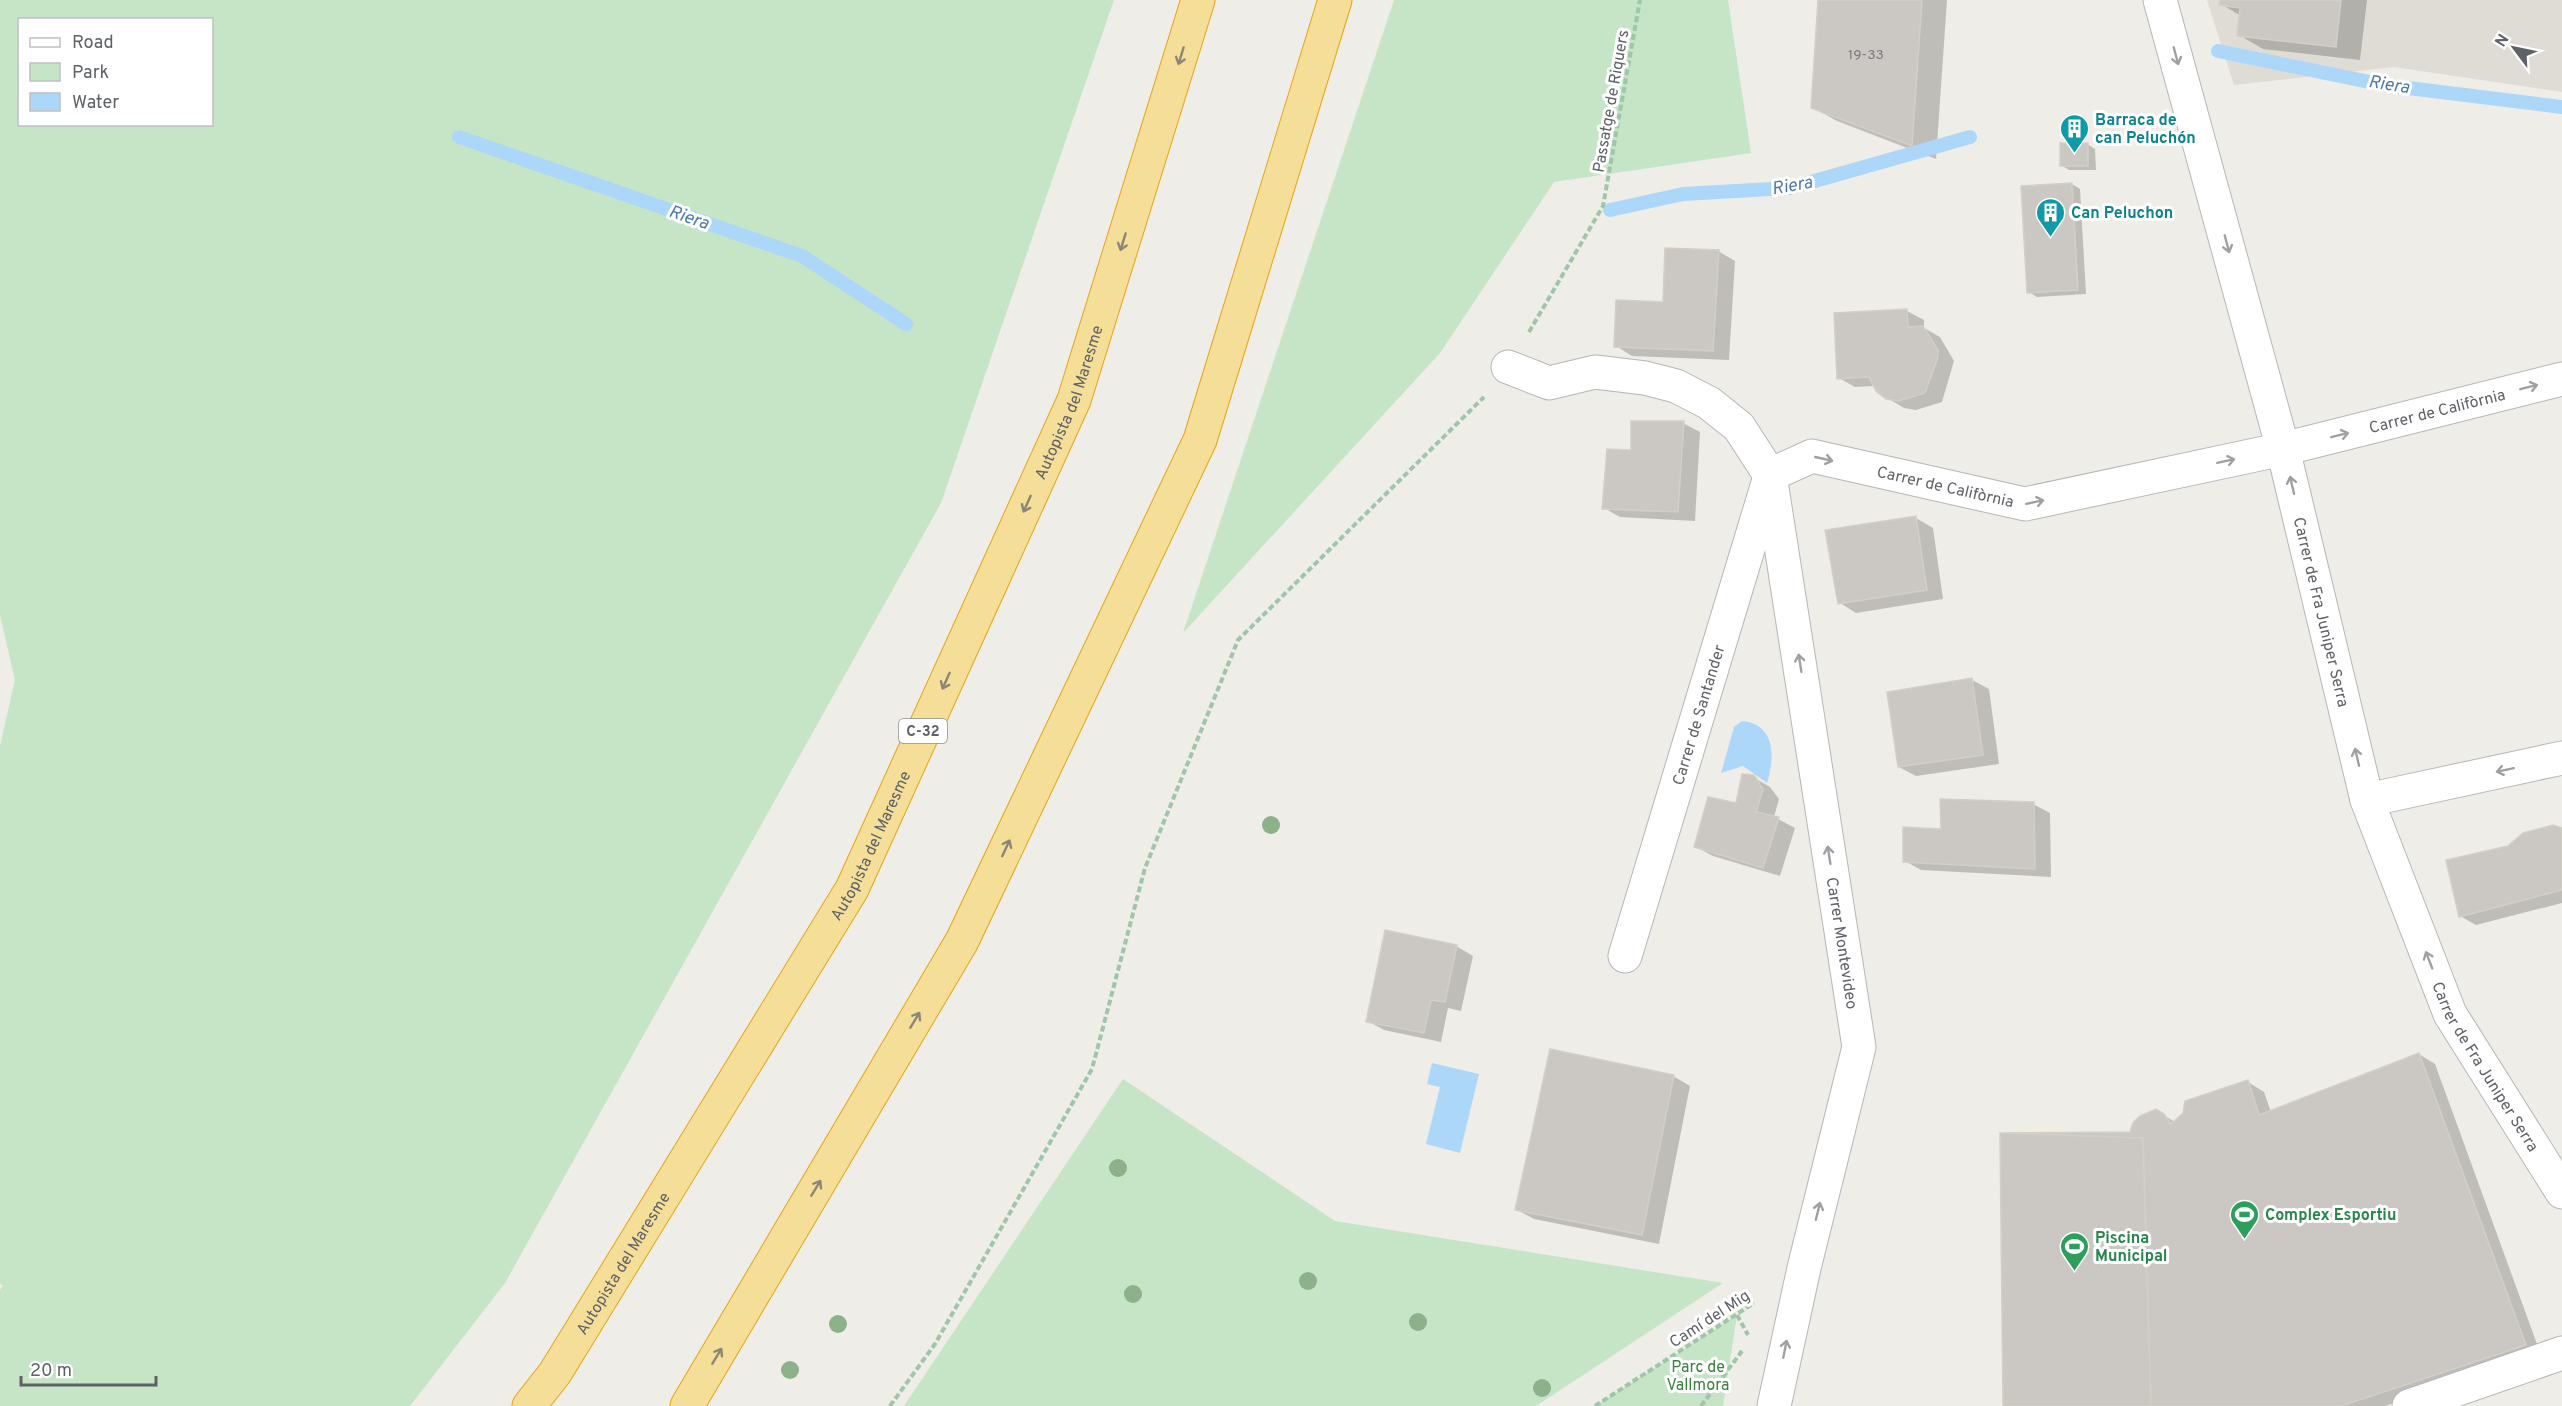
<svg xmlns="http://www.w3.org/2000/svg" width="2562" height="1406" viewBox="0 0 2562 1406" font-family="Overpass,sans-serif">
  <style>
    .education { fill: #dfdcd5 }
    .green { fill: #c5e5c6; fill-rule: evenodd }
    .water { fill: #add7f9 }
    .shadow { fill: #0003 }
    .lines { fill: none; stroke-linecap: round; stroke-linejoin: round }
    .stream { stroke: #add7f9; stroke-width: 14 }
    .building { fill: #cbc8c4; stroke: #d4cfc5; stroke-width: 1.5 }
    .minor-casing { stroke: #b4b6ba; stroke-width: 35 }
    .highway-casing { stroke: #e4a512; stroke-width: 35 }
    .path { stroke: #9fc5aa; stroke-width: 4; stroke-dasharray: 6 3; stroke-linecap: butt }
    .minor { stroke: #fff; stroke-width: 33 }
    .highway { stroke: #f5de98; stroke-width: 33 }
    .tree { fill: #8cb18b }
    .oneway { stroke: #8b8675 }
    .oneway2 { stroke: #9ea0a3 }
    .labels { text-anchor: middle; stroke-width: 6; stroke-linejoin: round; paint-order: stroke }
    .number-label { font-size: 14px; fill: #797b7e }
    .shield { fill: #fff; stroke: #8e9094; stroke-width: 1.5 }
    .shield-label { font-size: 15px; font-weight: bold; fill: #5e6166 }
    .street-label { font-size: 16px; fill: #5e6166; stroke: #fff }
    .culture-label { font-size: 16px; font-weight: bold; fill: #0d838f; stroke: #fff; text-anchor: start }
    .leisure-label { font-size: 16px; font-weight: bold; fill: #27864d; stroke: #fff; text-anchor: start }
    .park-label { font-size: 16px; fill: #3b803f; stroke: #fff }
    .water-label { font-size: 18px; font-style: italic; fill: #4b78aa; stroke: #fff }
  </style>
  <rect width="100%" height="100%" fill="#efede7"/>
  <!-- education -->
  <path class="education" d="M2207 0H2562V92L2394 67 2234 85Z"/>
  <!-- green -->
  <path class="green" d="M0 0H1114L941 503 505 1283 410 1406H0V1290L3 1285 0 1284V746L15 680 0 615ZM20 20H212V124H20Z
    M1394 0H1728L1751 153 1554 182 1440 353 1183 633Z
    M1123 1079 1335 1221 1723 1283 1536 1406H904Z
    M1737 1315 1723 1406H1595Z"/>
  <!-- water -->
  <path class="water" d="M1742 721C1776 724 1775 758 1767 783L1743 766 1721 773 1734 727Z
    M1432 1063 1479 1074 1460 1153 1426 1144 1440 1087 1427 1084Z"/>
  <!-- shadow -->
  <path class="shadow" d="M1819 0H1947L1936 159 1837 121 1812 107Z
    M2221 0H2367L2360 60 2263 49 2239 35 2241 16 2221 4Z
    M2087 144 2095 149 2096 170H2069L2061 165Z
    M2072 184 2080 189 2086 294 2037 297 2029 292Z
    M1718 251 1735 261 1729 360 1632 356 1616 346Z
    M1907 311 1924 320V328L1940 337 1954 361 1942 402 1916 410 1904 408 1887 398 1875 386 1855 387 1839 378Z
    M1683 423 1700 432 1695 521 1620 517 1604 508 1632 452Z
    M1916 518 1933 528 1943 599 1856 613 1840 603Z
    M1972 680 1989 689 1999 764 1916 776 1899 767Z
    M1753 777 1770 787 1779 799 1774 817 1795 828 1780 876 1713 856 1696 847 1737 805Z
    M2033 804 2050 813 2051 877 1921 870 1905 861 1943 830Z
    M2562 830V903L2476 925 2460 916 2509 847Z
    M1456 946 1473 956 1461 1011 1448 1008 1441 1042 1384 1030 1368 1021Z
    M2419 1054 2435 1064 2541 1355 2385 1406H2004L2131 1133 2156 1111 2175 1122 2248 1082 2264 1092 2271 1112Z
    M1673 1076 1690 1086 1659 1244 1534 1219 1517 1210Z"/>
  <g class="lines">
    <!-- stream -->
    <path class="stream" d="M2218 51 2384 85 2562 107
      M459 137 802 256 906 324
      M1610 210 1683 194 1790 188 1970 137"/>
  </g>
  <!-- building -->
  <path class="building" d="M1818 0H1922L1912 146 1811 108Z
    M2220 0H2341L2336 47 2237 36 2240 8 2219 5Z
    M2060 143H2088V166H2060Z
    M2072 183 2078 290 2027 293 2021 186Z
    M1665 248 1719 250 1713 351 1614 347 1616 300 1663 302Z
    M1907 309 1908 327 1923 326 1938 350V357L1925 393 1899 401 1886 399 1876 391 1869 377 1837 379 1834 313Z
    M1631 421H1684L1678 512 1602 509 1607 449 1631 450Z
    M1916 516 1927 590 1838 604 1825 530Z
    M1972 678 1983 755 1898 767 1887 692Z
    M1742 774 1754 775 1763 789 1756 812 1779 817 1763 868 1694 847 1708 797 1736 803Z
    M1940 799 2034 802 2035 869 1903 862V827L1941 829Z
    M2553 825 2562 828V890L2459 917 2446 860 2508 846 2523 833Z
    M1385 930 1457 945 1445 1002 1431 1000 1424 1033 1366 1022Z
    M1550 1049 1674 1075 1642 1235 1515 1210Z
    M2419 1053 2526 1345 2341 1406H2003L2000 1133 2130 1132 2133 1123 2140 1116 2156 1109 2164 1114 2171 1124 2183 1113 2185 1101 2248 1080 2259 1115Z
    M2000 1133 2143 1138 2151 1406H2003Z"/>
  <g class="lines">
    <defs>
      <g id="minor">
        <path id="s1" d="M2160 0 2283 449 2367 800 2450 1014 2562 1192"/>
        <path id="s2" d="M1508 367 1549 383 1595 372 1645 378 1676 386 1709 403 1739 427 1770 475 1859 1047 1804 1268 1774 1406"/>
        <path id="s3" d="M1770 475 1812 456 2025 504 2283 449 2562 379"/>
        <path d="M2367 800 2562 758"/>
        <path id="s4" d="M1625 956 1768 483"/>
        <path d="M2409 1406 2562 1353"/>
      </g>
      <g id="highway">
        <path id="s5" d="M529 1406 555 1373 852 889 1074 400 1198 0"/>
        <path d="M687 1406 962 941 1200 440 1335 0"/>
      </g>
    </defs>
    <!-- minor casing -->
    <use href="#minor" class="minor-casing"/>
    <!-- highway casing -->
    <use href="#highway" class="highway-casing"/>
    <!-- path -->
    <path class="path" d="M1529 332 1603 206 1640 0
      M1737 1315 1748 1335
      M890 1406 935 1344 1092 1069 1145 868 1238 640 1484 397
      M1595 1406 1754 1303
      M1701 1406 1742 1351"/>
    <!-- minor -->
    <use href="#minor" class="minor"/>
    <!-- highway -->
    <use href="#highway" class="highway"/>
  </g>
  <!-- trees -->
  <g class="tree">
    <circle cx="1271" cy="825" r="9"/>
    <circle cx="1118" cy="1168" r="9"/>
    <circle cx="1308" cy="1281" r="9"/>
    <circle cx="1133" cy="1294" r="9"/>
    <circle cx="1418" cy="1322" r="9"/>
    <circle cx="838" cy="1324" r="9"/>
    <circle cx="790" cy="1370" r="9"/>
    <circle cx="1542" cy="1388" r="9"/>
  </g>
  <!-- one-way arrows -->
  <defs><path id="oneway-shaft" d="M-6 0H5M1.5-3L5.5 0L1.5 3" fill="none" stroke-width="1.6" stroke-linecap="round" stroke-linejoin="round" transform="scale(1.5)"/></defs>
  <g class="oneway">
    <use href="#oneway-shaft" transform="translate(1181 56) rotate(107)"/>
    <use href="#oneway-shaft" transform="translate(1123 242) rotate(107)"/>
    <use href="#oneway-shaft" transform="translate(1027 504) rotate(114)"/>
    <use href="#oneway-shaft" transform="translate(946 681) rotate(114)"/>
    <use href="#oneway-shaft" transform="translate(1006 848) rotate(-65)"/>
    <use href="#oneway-shaft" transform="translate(915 1020) rotate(-59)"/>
    <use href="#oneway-shaft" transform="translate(816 1188) rotate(-59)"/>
    <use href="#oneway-shaft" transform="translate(717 1356) rotate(-59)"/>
  </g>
  <g class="oneway2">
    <use href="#oneway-shaft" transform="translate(2176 56) rotate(75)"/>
    <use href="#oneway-shaft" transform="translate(2227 244) rotate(75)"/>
    <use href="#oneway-shaft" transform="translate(2529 387) rotate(-14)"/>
    <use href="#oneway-shaft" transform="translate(2340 435) rotate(-14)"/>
    <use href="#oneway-shaft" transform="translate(1824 459) rotate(13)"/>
    <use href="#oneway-shaft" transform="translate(2226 461) rotate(-12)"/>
    <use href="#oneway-shaft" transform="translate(2292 485) rotate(-103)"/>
    <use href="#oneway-shaft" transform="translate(2035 502) rotate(-12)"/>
    <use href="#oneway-shaft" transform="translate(1800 663) rotate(-99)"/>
    <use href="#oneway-shaft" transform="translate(2357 757) rotate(-103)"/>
    <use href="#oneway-shaft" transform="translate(2505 770) rotate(168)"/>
    <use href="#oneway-shaft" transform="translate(1829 855) rotate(-99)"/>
    <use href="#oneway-shaft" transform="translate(2429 960) rotate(-111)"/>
    <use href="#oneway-shaft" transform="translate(1818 1211) rotate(-76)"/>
    <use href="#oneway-shaft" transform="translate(1785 1349) rotate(-79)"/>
  </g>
  <!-- icons -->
  <defs>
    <symbol id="building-pin" viewBox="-11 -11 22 30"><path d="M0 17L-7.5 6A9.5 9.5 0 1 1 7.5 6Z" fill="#0f9aa8" stroke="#fff"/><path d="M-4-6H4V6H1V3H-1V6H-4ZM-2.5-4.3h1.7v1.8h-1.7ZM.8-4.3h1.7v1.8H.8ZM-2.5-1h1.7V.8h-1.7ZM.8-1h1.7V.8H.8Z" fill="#fff"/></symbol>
    <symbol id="stadium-pin" viewBox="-11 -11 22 30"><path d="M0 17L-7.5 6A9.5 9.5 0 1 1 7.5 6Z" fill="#2e9e5b" stroke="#fff"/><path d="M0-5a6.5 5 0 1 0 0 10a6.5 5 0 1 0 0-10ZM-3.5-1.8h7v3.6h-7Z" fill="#fff"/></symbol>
  </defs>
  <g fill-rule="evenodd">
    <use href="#building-pin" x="2058" y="112" width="33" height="45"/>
    <use href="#building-pin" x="2034" y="196" width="33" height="45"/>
    <use href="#stadium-pin" x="2228" y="1198" width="33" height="45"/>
    <use href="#stadium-pin" x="2058" y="1230" width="33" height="45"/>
  </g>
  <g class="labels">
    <!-- number labels -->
    <g class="number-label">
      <text x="1866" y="59">19-33</text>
    </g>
    <!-- shield labels -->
    <rect class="shield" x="899" y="719" width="48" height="24" rx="4.5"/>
    <g class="shield-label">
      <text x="923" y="736">C-32</text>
    </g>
    <!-- street labels -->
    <g class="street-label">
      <text transform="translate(1610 101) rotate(-80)" y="6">Passatge de Riquers</text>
      <text dy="6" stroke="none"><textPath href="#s5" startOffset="1143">Autopista del Maresme</textPath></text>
      <text dy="6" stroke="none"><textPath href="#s3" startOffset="687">Carrer de Califòrnia</textPath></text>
      <text dy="6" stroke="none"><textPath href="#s3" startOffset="183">Carrer de Califòrnia</textPath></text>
      <text dy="6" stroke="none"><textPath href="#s1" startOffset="633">Carrer de Fra Juniper Serra</textPath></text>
      <text dy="6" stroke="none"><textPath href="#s4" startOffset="252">Carrer de Santander</textPath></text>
      <text dy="6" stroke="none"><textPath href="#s5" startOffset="657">Autopista del Maresme</textPath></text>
      <text dy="6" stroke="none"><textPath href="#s2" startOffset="780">Carrer Montevideo</textPath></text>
      <text dy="6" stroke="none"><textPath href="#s1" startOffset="1119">Carrer de Fra Juniper Serra</textPath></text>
      <text dy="6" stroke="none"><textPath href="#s5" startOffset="171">Autopista del Maresme</textPath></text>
      <text transform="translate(1709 1318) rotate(-33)" y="6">Camí del Mig</text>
    </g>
    <!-- culture labels -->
    <g class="culture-label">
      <text x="2095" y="125">Barraca de<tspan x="2095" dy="18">can Peluchón</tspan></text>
      <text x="2071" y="218">Can Peluchon</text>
    </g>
    <!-- leisure labels -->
    <g class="leisure-label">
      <text x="2265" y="1220">Complex Esportiu</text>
      <text x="2095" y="1243">Piscina<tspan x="2095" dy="18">Municipal</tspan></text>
    </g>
    <!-- park labels -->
    <g class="park-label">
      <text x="1698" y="1372">Parc de<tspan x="1698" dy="18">Vallmora</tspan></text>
    </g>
    <!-- water labels -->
    <g class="water-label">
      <text transform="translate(2389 84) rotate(9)" y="6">Riera</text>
      <text transform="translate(1792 185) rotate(-10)" y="6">Riera</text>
      <text transform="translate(689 217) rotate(19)" y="6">Riera</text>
    </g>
  </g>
  <!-- legend -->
  <rect x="18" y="18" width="195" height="108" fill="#ffffff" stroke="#bfc0c2" stroke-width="1.5"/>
  <rect x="30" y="38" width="30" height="9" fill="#ffffff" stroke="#bfc0c2" stroke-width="1.5"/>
  <text x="72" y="48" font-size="18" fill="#5e6166">Road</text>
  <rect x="30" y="63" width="30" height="18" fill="#c5e5c6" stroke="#bfc0c2" stroke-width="1.5"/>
  <text x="72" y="78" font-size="18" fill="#5e6166">Park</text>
  <rect x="30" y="93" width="30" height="18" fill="#add7f9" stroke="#bfc0c2" stroke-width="1.5"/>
  <text x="72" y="108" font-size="18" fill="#5e6166">Water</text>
  <!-- north arrow -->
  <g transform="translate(2514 48) rotate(302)" stroke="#ffffff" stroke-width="4.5" paint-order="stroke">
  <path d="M0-4.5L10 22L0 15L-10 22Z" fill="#5e6166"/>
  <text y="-9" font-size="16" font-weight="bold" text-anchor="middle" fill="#5e6166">N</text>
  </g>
  <!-- scale -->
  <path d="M21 1376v9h135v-9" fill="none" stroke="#5e6166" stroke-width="3"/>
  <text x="30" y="1376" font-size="18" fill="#5e6166" stroke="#ffffff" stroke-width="4.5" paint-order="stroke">20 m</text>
</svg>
